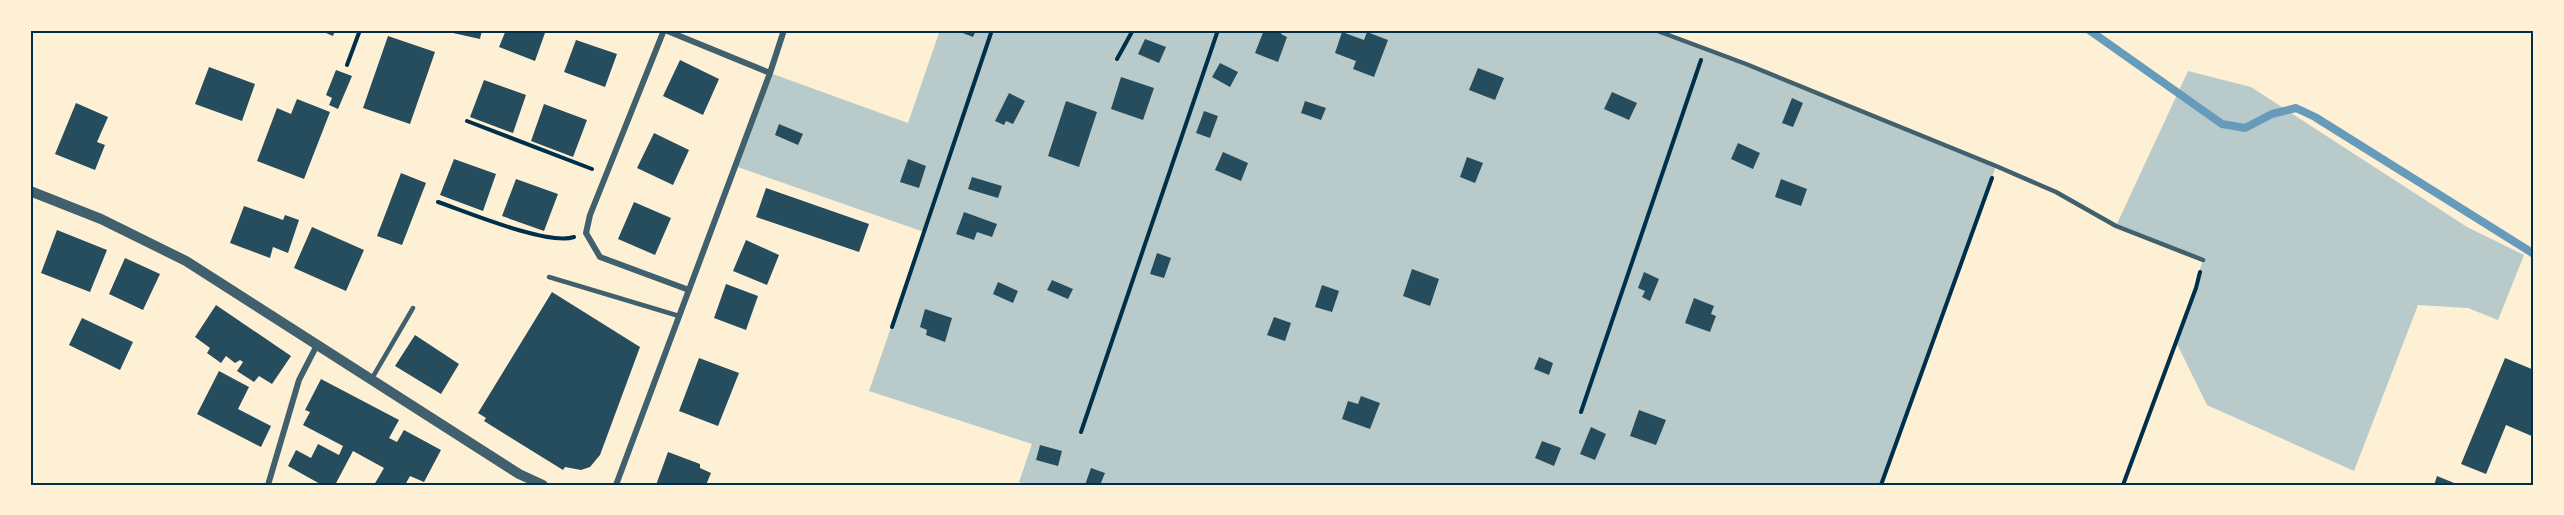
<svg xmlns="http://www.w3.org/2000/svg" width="2564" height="515" viewBox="0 0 2564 515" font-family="'Space Grotesk',sans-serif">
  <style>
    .green { fill: #b9caca }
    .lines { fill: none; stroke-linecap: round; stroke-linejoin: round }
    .stream { stroke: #669bbc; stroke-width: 8 }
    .building { fill: #264d5e }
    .path { stroke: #003049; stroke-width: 4 }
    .service { stroke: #3f606c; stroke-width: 4.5 }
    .minor { stroke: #3f606c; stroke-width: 6 }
    .tertiary { stroke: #3f606c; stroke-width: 10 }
    .neatline { fill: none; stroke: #003049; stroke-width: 2 }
  </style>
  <rect width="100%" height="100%" fill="#fdf0d5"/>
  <!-- green -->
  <path class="green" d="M940 30H1655L1996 166 1881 485H1028L1019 482 1032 444 869 391 924 232 735 166 770 73 908 123Z
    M2188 71 2251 87 2467 227 2524 255 2498 320 2468 308 2418 305 2354 471 2207 405 2176 342 2203 260 2116 226Z"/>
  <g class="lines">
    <!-- stream -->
    <path class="stream" d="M2089 30 2222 124 2245 128 2272 114 2296 108 2315 117 2534 254"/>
  </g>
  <!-- building -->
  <path class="building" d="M319 30H335L333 36Z
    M453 30H482L480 39 453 33Z
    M506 30H546L535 61 499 47Z
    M955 30H976L973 37Z
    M1264 30H1283L1281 34 1287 37 1278 62 1255 53Z
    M1342 32 1364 40 1367 32 1388 40 1374 77 1353 69 1356 61 1335 53Z
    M388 36 435 52 410 124 363 108Z
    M1145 39 1166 47 1159 63 1138 54Z
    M576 40 617 54 605 87 564 72Z
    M680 60 719 79 703 115 663 96Z
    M1220 63 1238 72 1230 87 1212 77Z
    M209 67 255 84 242 121 195 104Z
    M1478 68 1504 78 1495 100 1469 90Z
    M336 70 352 76 338 109 329 105 332 98 326 95Z
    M1121 77 1154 88 1143 120 1111 109Z
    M484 80 526 95 513 133 470 117Z
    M1612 92 1637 103 1629 120 1604 109Z
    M1009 93 1025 101 1013 124 1006 121 1004 125 995 121Z
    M1792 98 1803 103 1793 127 1782 123Z
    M297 99 330 112 304 179 257 161 277 108 291 114Z
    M1066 101 1097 112 1079 167 1048 156Z
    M1305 101 1326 108 1321 120 1301 113Z
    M76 103 108 117 97 142 105 145 95 170 55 154Z
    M544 104 587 120 573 157 531 141Z
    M1204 111 1218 116 1210 138 1196 133Z
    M779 124 803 134 798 145 775 135Z
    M654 133 689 150 673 185 637 168Z
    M1738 143 1760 153 1753 169 1731 159Z
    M1223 152 1248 163 1241 181 1215 170Z
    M1467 157 1483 163 1475 183 1460 177Z
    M454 159 496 174 483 211 440 195Z
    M908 159 926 166 919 188 900 182Z
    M401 173 426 183 402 245 377 236Z
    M972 177 1002 186 998 198 968 189Z
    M516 179 558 194 544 231 502 216Z
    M1781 179 1807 189 1801 206 1775 197Z
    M766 188 869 224 859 252 756 217Z
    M634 202 671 218 655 255 618 239Z
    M244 206 283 220 285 215 299 220 288 253 273 247 270 258 230 243Z
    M964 212 997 224 992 237 977 232 974 240 956 234Z
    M312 227 364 250 346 291 294 268Z
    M57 230 107 250 90 292 41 273Z
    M746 240 779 255 767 285 733 271Z
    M1157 253 1171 258 1164 278 1150 274Z
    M125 258 160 274 143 310 109 294Z
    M1412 269 1439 279 1430 306 1403 296Z
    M1644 272 1659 279 1650 301 1642 297 1645 291 1638 288Z
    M1052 280 1073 289 1068 299 1047 290Z
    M998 282 1018 291 1013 303 993 294Z
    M726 284 758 296 746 330 714 318Z
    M1322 285 1339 291 1332 312 1315 307Z
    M552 292 640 347 600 455 590 467 581 470 565 467 563 470 484 421 486 418 478 413Z
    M1694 298 1714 306 1711 314 1716 316 1710 332 1685 323Z
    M216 305 291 356 272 384 259 376 254 382 237 371 243 362 240 360 235 363 226 356 221 363 207 353 210 348 195 337Z
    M925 309 952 318 945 342 926 335 927 330 920 327Z
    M1274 317 1291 323 1285 341 1267 335Z
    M82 318 133 342 120 370 69 345Z
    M415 335 459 364 441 394 395 366Z
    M1539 357 1553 363 1549 375 1534 369Z
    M699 358 739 373 718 426 679 411Z
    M2505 358 2534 370V437L2506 425 2486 474 2461 464Z
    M219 371 249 387 238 409 271 426 261 447 197 414Z
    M321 379 399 420 389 438 397 442 404 430 441 450 424 482 410 476 405 485H374L384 468 353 451 335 485H322L288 466 296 450 311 458 318 444 339 455 343 446 303 425 310 412 305 410Z
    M1361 396 1380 403 1370 429 1342 419 1348 401 1358 404Z
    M1639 410 1666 420 1656 445 1630 436Z
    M1591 427 1606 434 1595 460 1580 454Z
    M1542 441 1561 448 1554 466 1535 458Z
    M1040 445 1062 451 1058 466 1036 460Z
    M668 452 700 464V468L711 473 706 485H656Z
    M1091 468 1105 473 1100 485H1085Z
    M2437 476 2459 485H2434Z"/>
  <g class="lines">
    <!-- path -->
    <path class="path" d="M1117 59 1133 30
      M347 65 360 30
      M467 121 592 169
      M438 202C467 212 548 246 574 237
      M892 327 992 30
      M1581 412 1701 60
      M1081 432 1218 30
      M1881 485 1992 178
      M2123 485 2196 288 2200 272"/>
    <!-- service -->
    <path class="service" d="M1655 30 1746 64 1996 166 2056 192 2116 226 2203 260
      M549 277 679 316
      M371 380 413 308"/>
    <!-- minor -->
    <path class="minor" d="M664 30 590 215 586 233 600 257 689 290
      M665 30 770 73
      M268 485 299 380 317 345
      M616 485 770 73 784 30"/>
    <!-- tertiary -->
    <path class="tertiary" d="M30 191 101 219 186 261 519 474 543 485"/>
  </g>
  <!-- border -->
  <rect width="2564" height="515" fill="none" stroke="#fdf0d5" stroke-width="63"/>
  <rect x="32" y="32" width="2500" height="452" class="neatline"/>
</svg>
